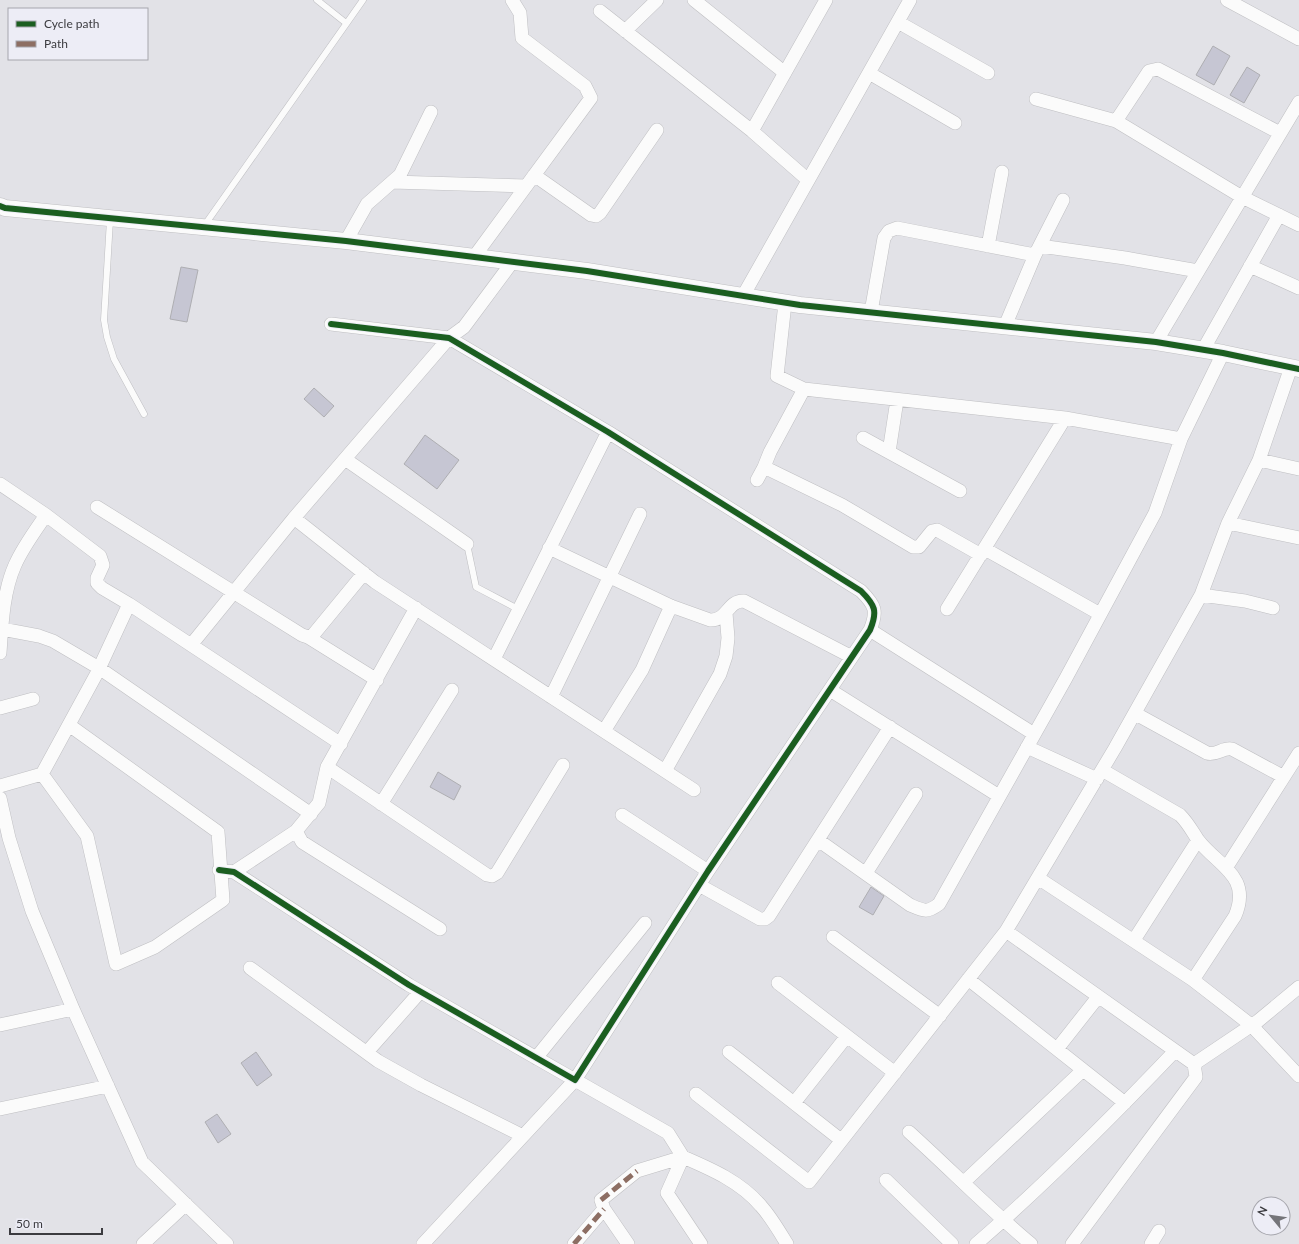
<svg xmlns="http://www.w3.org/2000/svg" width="1299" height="1244" viewBox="0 0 1299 1244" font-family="Lato,sans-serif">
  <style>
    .building { fill: #c6c6d3; stroke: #aeaeb2 }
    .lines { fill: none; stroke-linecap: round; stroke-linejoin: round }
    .service-casing { stroke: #bfbfc2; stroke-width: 7 }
    .minor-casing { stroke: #bfbfc2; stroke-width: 14 }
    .tertiary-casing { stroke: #bfbfc2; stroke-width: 17 }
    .service { stroke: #fbfbfb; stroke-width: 6 }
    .minor { stroke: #fbfbfb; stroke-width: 13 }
    .tertiary { stroke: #fbfbfb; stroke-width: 16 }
    .quiet { stroke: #8d6e63; stroke-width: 5; stroke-dasharray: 10 5; stroke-linecap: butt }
    .cycleway-casing { stroke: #ededf6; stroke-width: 8 }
    .cycleway { stroke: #1b5e20; stroke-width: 6 }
  </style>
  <rect width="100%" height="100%" fill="#e2e2e7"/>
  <!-- building -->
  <path class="building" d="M1213 46 1230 56 1214 85 1196 75Z
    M1247 67 1260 75 1244 103 1230 95Z
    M181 267 198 270 187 322 170 319Z
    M314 388 334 406 324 417 304 399Z
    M425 435 459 460 437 489 404 464Z
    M438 772 461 786 454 800 430 787Z
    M871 887 884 896 873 915 859 907Z
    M256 1052 272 1075 257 1086 241 1063Z
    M217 1114 231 1134 218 1143 205 1122Z"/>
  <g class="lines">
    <defs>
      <path id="service" d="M317 0 346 23
        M110 220 104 320 107 337 114 359 144 414
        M204 226 363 0
        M467 544 476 587 518 609"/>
      <path id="minor" d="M694 0 785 73
        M1227 0 1299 39
        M600 11 752 131 808 180
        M898 22 988 73
        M625 31 657 0
        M869 73 955 123
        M1036 99 1116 121 1242 197 1299 225
        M1116 121 1149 71 1158 69 1280 133
        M752 131 826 0
        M534 175 591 215 596 216 600 213 657 130
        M392 182 526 186
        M346 241 367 204 400 175 431 112
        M988 246 1002 172
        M1040 246 1125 258 1198 271
        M474 257 591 98 585 86 522 38 520 13 512 0
        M1250 266 1299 288
        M743 296 910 0
        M785 303 777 376 804 389 1065 418 1181 439 1223 353
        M871 312 884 238 889 231 897 228 1035 255
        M1005 326 1035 255 1063 200
        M1156 342 1299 102
        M1203 350 1279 215
        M804 389 770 452 764 467 842 505 913 547H919L932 531 937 530 981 555
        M863 438 960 491
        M889 452 897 400
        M345 459 467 544
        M1259 460 1299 469
        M757 480 764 467
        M0 484 46 515 100 556 103 565 97 578V583L102 588 129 604 97 673 42 774 0 786
        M97 507 302 635 308 637 313 635 364 573
        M294 518 375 582 694 790
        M1228 523 1299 538
        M549 548 671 606 710 620C727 621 728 600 744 601L852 657
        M985 549 1100 614
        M1201 595 1245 601 1273 608
        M129 604 341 744
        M416 608 327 767 319 803 296 831 302 842 440 929
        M947 609 1065 418
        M2 629 39 636 53 641 99 668 311 814
        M870 630 1034 734
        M308 637 377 680
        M191 645 294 518 449 338 464 327 513 261
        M0 653C2 624 3 592 15 565 23 547 35 531 46 515
        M494 659 608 432
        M830 690 999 796
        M551 697 640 514
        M0 708 33 699
        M1136 714 1207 753C1216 756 1223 747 1232 749L1284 777
        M604 731 642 670 671 606
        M1027 747 1097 779
        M327 767 487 875 492 876 497 873 563 765
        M1102 770 1180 815C1188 823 1192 831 1198 840 1218 866 1252 876 1235 916L1193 980
        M665 771 720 674 726 656 728 638 726 613
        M42 774 87 836 116 964 155 947 223 900 218 832 69 725
        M0 798 9 838 32 911 73 1009 142 1162 227 1244
        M381 804 452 690
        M622 815 708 871
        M818 840 910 905C924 911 927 913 939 904L1066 678 1155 513 1181 439
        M1226 868 1299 753
        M219 870 234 872 409 985 575 1080 708 871 870 630C878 611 875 605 861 591L608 432 449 338 331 324
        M234 872 296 831
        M866 873 916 794
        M1038 878 1193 980 1251 1025 1299 1076
        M699 885 760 919H765L769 916 890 727
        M1006 931 1194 1064 1196 1077 1072 1244
        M833 937 940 1016
        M1134 940 1198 840
        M250 968 378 1061 421 1085 523 1136
        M968 979 1125 1103
        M778 983 895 1073
        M0 1025 73 1009
        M1057 1049 1098 997
        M367 1052 420 992
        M729 1052 841 1140
        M536 1058 645 923
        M1194 1064 1258 1021 1299 987
        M696 1094 809 1182 1006 931 1115 748 1201 595 1228 523 1259 460 1291 367
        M794 1103 847 1036
        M0 1109 108 1086
        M909 1132C950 1169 989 1209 1031 1244
        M886 1180 952 1244
        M964 1182 1083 1070
        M143 1244 186 1204
        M423 1244 575 1080 668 1133 683 1157 667 1193 701 1244
        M574 1244 604 1209
        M628 1244 604 1209 601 1200 637 1171 683 1157C711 1169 741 1182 761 1206 771 1217 779 1231 787 1244
        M976 1244C1046 1184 1112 1117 1175 1051
        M1151 1244 1159 1231"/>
      <path id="tertiary" d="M0 206 5 208 346 241 587 271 800 305 1156 342 1223 353 1299 369"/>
    </defs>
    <!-- service casing -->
    <use href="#service" class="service-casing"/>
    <!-- minor casing -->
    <use href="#minor" class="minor-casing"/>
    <!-- tertiary casing -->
    <use href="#tertiary" class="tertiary-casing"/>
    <!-- service -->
    <use href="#service" class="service"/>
    <!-- minor -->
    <use href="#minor" class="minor"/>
    <!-- tertiary -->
    <use href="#tertiary" class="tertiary"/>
    <!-- quiet -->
    <path class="quiet" d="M601 1200 637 1171
      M574 1244 604 1209"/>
    <defs>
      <path id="cycleway" d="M0 206 5 208 346 241 587 271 800 305 1156 342 1223 353 1299 369
        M219 870 234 872 409 985 575 1080 708 871 870 630C878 611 875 605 861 591L608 432 449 338 331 324"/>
    </defs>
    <!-- cycleway casing -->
    <use href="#cycleway" class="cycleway-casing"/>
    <!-- cycleway -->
    <use href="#cycleway" class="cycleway"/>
  </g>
  <!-- legend -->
  <rect x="8" y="8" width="140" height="52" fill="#ededf6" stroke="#a6a6ad"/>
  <rect x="16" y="21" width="20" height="6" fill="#1b5e20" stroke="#a6a6ad"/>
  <text x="44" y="28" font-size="12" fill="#3b3b3f">Cycle path</text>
  <rect x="16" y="41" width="20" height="6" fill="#8d6e63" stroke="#a6a6ad"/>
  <text x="44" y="48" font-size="12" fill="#3b3b3f">Path</text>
  <!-- north arrow -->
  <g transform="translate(1271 1216) rotate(299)"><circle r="19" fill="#ededf6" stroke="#a6a6ad"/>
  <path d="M0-3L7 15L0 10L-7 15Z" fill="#75757a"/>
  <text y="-6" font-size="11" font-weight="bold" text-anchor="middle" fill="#3b3b3f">N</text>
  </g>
  <!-- scale -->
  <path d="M10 1228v6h92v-6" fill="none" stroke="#3b3b3f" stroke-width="2"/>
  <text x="16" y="1228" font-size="12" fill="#3b3b3f" stroke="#ededf6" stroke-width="3" paint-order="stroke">50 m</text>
</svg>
